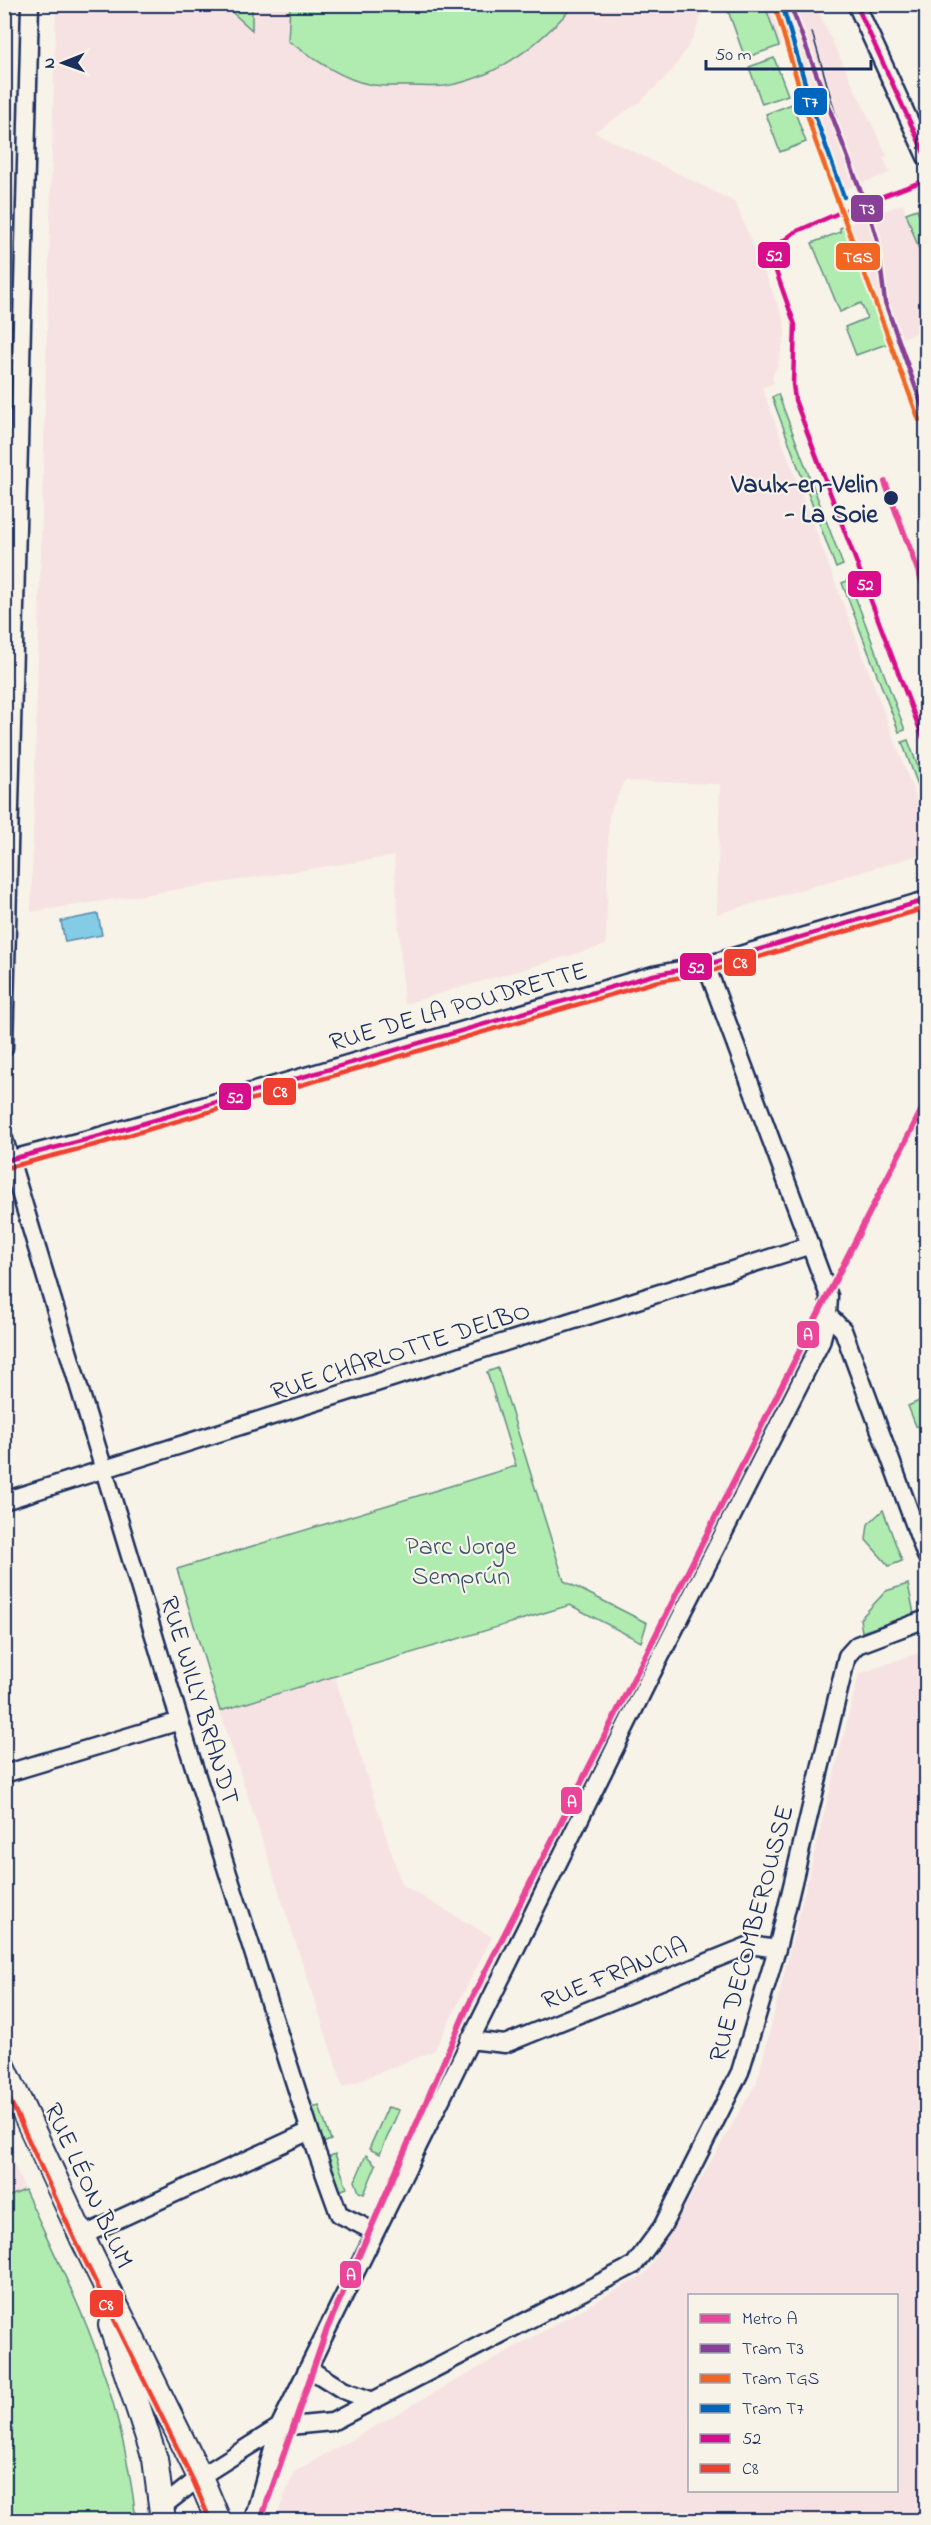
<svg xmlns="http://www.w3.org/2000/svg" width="931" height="2525" viewBox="0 0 931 2525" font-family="'Indie Flower',sans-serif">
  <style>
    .built { fill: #f6e2e2; fill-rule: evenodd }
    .green { fill: #b0ebaf; stroke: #668d86; stroke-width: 1.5 }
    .water { fill: #84cce5; stroke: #5a8daf; stroke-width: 1.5 }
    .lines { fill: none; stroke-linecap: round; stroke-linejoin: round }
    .minor-casing { stroke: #1b2f5e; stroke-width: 21 }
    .secondary-casing { stroke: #1b2f5e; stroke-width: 28 }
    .minor { stroke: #f7f3e8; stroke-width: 16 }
    .secondary { stroke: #f7f3e8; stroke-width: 24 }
    .tram { stroke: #1b2f5e; stroke-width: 1.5 }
    .bus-1-casing { stroke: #f7f3e8; stroke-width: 9 }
    .bus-2-casing { stroke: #f7f3e8; stroke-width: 9 }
    .bus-1 { stroke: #d80d8c; stroke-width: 4.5 }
    .bus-2 { stroke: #ef3f30; stroke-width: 4.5 }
    .tram-1-casing { stroke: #f7f3e8; stroke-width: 9 }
    .tram-2-casing { stroke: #f7f3e8; stroke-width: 9 }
    .tram-3-casing { stroke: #f7f3e8; stroke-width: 9 }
    .tram-1 { stroke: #873f98; stroke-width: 4.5 }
    .tram-2 { stroke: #f26522; stroke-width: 4.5 }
    .tram-3 { stroke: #0065bd; stroke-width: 4.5 }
    .metro-1-casing { stroke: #f7f3e8; stroke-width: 10 }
    .metro-1 { stroke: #eb4599; stroke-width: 6 }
    .stop-dot { fill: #1b2f5e; stroke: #f7f3e8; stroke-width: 2 }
    .labels { text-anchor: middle; stroke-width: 4.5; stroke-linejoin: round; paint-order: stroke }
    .stop-label { font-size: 26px; font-weight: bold; fill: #1b2f5e; stroke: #f7f3e8; text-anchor: end }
    .street-label { font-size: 26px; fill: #1b2f5e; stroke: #f7f3e8 }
    .park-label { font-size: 26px; fill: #39556e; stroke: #f7f3e8 }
    .line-badge { stroke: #f7f3e8; stroke-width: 2 }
    .badge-label { font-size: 16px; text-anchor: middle; font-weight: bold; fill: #fff }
  </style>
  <rect width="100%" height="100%" fill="#f7f3e8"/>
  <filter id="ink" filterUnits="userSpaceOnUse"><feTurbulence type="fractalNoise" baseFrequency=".0167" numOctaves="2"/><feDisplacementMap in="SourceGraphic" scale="12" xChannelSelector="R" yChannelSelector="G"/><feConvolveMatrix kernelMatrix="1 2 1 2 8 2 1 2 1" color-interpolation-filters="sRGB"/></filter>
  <g filter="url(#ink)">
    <!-- built -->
    <path class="built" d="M56 5H290L288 41 445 86 482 75 516 58 574 5H702L703 11 693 38 673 70 640 102 594 132 735 202 784 320 785 335 778 365 772 378 774 383 762 388 926 824V853L717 914 720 784 624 781 609 816 606 945 404 1004 394 856 31 912Z
      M765 5H815L887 156 883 158 890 173 837 192 815 131 788 43 779 46Z
      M903 204 906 213 917 209 926 235V329L892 342 847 225Z
      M926 1650V2520H275L294 2472 646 2273 757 2082 859 1674ZM690 2296H896V2490H690Z
      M335 1677 402 1885 492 1937 434 2051 343 2087 220 1711Z
      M4 2143 25 2190 5 2198H4Z"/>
    <!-- green -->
    <path class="green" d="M224 5H252V30Z
      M290 5V4L574 5C540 44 498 78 445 86 434 87 421 86 409 86 396 86 380 87 368 84 339 78 312 57 288 41Z
      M726 5H765L779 46 745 58Z
      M774 58 788 95 762 104 749 67Z
      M792 104 806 142 780 152 766 114Z
      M917 209 926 235V269L906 213Z
      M847 225 892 342 856 355 845 327 867 318 861 303 840 312 812 243 840 232V228Z
      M778 394 843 565 836 568 772 397Z
      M849 580 905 730 899 732 842 583Z
      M908 740 926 789V807L902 742Z
      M498 1368 564 1581 647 1623 641 1642 570 1605 220 1711 177 1569 516 1466 487 1372Z
      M926 1398V1424L924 1428 916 1426 908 1406Z
      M883 1510 902 1561 889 1566 866 1540 868 1524Z
      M908 1584 914 1614 862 1632 860 1619 886 1591Z
      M319 2106 331 2140 323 2143 311 2108Z
      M388 2107 399 2110 380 2154 369 2149Z
      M335 2154 347 2188 339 2191 328 2157Z
      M366 2155 376 2165 364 2194 359 2192 355 2181Z
      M25 2190C46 2236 69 2282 88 2329 112 2390 129 2455 136 2520H5V2198Z"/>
    <!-- water -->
    <path class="water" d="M98 914 102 935 65 942 61 921Z"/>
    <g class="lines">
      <defs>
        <path id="minor" d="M856 4 926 157
          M4 1048 30 4
          M4 1139 188 1748 317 2153 339 2214 375 2232
          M4 1161 100 1136 653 975 706 965 926 900
          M828 1315 843 1330 926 1556
          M4 1501 811 1245
          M4 1774 180 1721
          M469 2040 505 2044 750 1945 777 1949
          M82 2236 310 2131
          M308 2368 343 2390 373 2401
          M162 2507 200 2477 279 2427 332 2422 634 2265 662 2227 740 2072 777 1949 847 1656 857 1645 926 1619
          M253 2520 279 2427 651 1675 821 1342 828 1315 829 1296 706 965"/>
        <path id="secondary" d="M4 2068 82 2237 200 2477 218 2520
          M111 2325 155 2459 163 2520"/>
      </defs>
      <!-- minor casing -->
      <use href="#minor" class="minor-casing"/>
      <!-- secondary casing -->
      <use href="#secondary" class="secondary-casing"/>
      <!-- minor -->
      <use href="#minor" class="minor"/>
      <!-- secondary -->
      <use href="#secondary" class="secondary"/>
      <!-- tram -->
      <path class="tram" d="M812 32 849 161"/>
      <defs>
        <path id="bus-1" d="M856 4 926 157
          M926 180 848 209 795 232 778 245 772 260 795 325 793 384 795 400 926 746
          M4 1161 100 1136 653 975 706 965 926 900"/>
        <path id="bus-2" d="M6 1168 102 1143 655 982 708 972 926 908
          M4 2087 75 2240 193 2480 210 2520"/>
      </defs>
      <!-- bus-1 casing -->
      <use href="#bus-1" class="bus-1-casing"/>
      <!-- bus-2 casing -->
      <use href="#bus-2" class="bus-2-casing"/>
      <!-- bus-1 -->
      <use href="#bus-1" class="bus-1"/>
      <!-- bus-2 -->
      <use href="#bus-2" class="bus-2"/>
      <defs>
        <path id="tram-1" d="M790 4 871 219 877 239 885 302 926 417"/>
        <path id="tram-2" d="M775 6 815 140 919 420"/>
        <path id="tram-3" d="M782 4 812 107 844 197"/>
      </defs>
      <!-- tram-1 casing -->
      <use href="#tram-1" class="tram-1-casing"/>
      <!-- tram-2 casing -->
      <use href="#tram-2" class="tram-2-casing"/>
      <!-- tram-3 casing -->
      <use href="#tram-3" class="tram-3-casing"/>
      <!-- tram-1 -->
      <use href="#tram-1" class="tram-1"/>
      <!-- tram-2 -->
      <use href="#tram-2" class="tram-2"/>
      <!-- tram-3 -->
      <use href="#tram-3" class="tram-3"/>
      <defs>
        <path id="metro-1" d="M885 482 926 592
          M261 2520 327 2329 467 2008 926 1101"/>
      </defs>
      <!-- metro-1 casing -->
      <use href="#metro-1" class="metro-1-casing"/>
      <!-- metro-1 -->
      <use href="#metro-1" class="metro-1"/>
    </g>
  </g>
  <!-- markers -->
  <circle class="stop-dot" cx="891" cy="498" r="8"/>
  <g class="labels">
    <!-- stop labels -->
    <g class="stop-label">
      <text x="878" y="492">Vaulx-en-Velin<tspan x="878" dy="30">- La Soie</tspan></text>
    </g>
    <!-- street labels -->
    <g class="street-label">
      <text transform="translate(458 1005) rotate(-16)" y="9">RUE DE LA POUDRETTE</text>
      <text transform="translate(400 1350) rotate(-18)" y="9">RUE CHARLOTTE DELBO</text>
      <text transform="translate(201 1700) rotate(73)" y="9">RUE WILLY BRANDT</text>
      <text transform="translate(750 1933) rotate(-75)" y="9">RUE DECOMBEROUSSE</text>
      <text transform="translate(614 1972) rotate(-22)" y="9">RUE FRANCIA</text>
      <text transform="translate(90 2185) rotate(65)" y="9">RUE LÉON BLUM</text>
    </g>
    <!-- park labels -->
    <g class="park-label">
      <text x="461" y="1554">Parc Jorge<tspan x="461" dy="30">Semprún</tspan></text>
    </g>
  </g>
  <g class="line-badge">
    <rect x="793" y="87" width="35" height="29" rx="6" fill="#0065bd"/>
    <rect x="850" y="194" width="34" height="29" rx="6" fill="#873f98"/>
    <rect x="757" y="241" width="34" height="28" rx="6" fill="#d80d8c"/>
    <rect x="835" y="242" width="46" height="29" rx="6" fill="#f26522"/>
    <rect x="847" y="570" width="35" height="28" rx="6" fill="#d80d8c"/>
    <rect x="723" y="948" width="34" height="29" rx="6" fill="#ef3f30"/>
    <rect x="679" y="952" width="34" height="29" rx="6" fill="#d80d8c"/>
    <rect x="262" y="1077" width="35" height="29" rx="6" fill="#ef3f30"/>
    <rect x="218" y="1082" width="34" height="29" rx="6" fill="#d80d8c"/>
    <rect x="796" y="1320" width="24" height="29" rx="6" fill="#eb4599"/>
    <rect x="560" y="1786" width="23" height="29" rx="6" fill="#eb4599"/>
    <rect x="339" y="2260" width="23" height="29" rx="6" fill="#eb4599"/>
    <rect x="89" y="2289" width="35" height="29" rx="6" fill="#ef3f30"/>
  </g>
  <g class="badge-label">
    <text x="810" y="107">T7</text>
    <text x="867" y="214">T3</text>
    <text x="774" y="261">52</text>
    <text x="858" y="262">TGS</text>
    <text x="865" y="590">52</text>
    <text x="740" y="968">C8</text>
    <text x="696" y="973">52</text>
    <text x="280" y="1097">C8</text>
    <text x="235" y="1103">52</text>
    <text x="808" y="1340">A</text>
    <text x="572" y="1807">A</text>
    <text x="351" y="2280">A</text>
    <text x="106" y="2310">C8</text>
  </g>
  <!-- margin -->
  <rect width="931" height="2525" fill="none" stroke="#f7f3e8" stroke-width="24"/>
  <rect x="12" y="12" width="907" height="2501" fill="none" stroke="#1b2f5e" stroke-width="2" filter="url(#ink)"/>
  <!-- legend -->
  <rect x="688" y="2294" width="210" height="198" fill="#f7f3e8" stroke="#9fa5b1" stroke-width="1.5"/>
  <rect x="700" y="2314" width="30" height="9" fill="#eb4599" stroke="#9fa5b1" stroke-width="1.5"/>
  <text x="742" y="2324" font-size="18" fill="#1b2f5e">Metro A</text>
  <rect x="700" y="2344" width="30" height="9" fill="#873f98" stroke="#9fa5b1" stroke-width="1.5"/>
  <text x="742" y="2354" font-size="18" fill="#1b2f5e">Tram T3</text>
  <rect x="700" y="2374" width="30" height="9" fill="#f26522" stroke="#9fa5b1" stroke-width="1.5"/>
  <text x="742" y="2384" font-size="18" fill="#1b2f5e">Tram TGS</text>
  <rect x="700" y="2404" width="30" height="9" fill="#0065bd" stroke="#9fa5b1" stroke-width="1.5"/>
  <text x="742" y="2414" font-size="18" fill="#1b2f5e">Tram T7</text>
  <rect x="700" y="2434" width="30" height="9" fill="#d80d8c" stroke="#9fa5b1" stroke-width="1.5"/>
  <text x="742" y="2444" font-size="18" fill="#1b2f5e">52</text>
  <rect x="700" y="2464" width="30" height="9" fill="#ef3f30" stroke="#9fa5b1" stroke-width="1.5"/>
  <text x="742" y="2474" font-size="18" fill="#1b2f5e">C8</text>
  <!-- north arrow -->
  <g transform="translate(63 63) rotate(269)" stroke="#f7f3e8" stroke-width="4.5" paint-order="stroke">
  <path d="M0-4.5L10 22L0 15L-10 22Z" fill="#1b2f5e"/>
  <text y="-9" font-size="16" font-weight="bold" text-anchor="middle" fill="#1b2f5e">N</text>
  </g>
  <!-- scale -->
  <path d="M706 60v9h165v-9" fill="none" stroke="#1b2f5e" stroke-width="3"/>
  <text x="715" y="60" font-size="18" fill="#1b2f5e" stroke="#f7f3e8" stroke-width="4.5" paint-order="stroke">50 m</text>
</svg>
